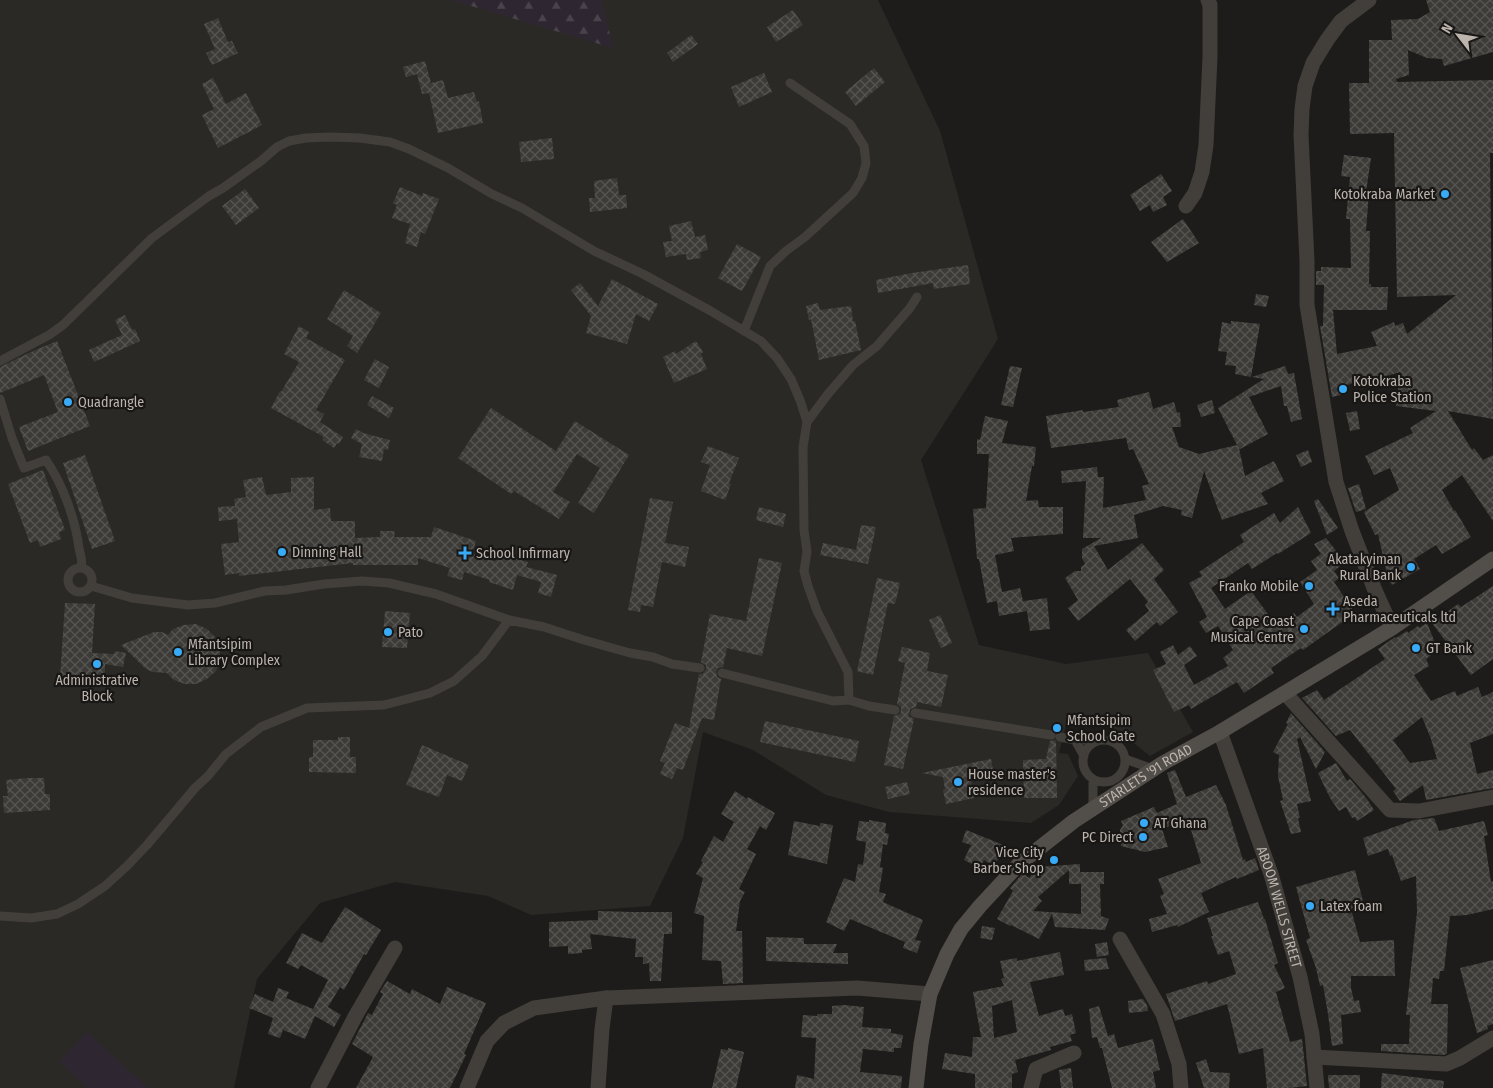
<svg xmlns="http://www.w3.org/2000/svg" width="1493" height="1088" viewBox="0 0 1493 1088" font-family="'Fira Sans Condensed',sans-serif">
  <style>
    .built { fill: #2a2926 }
    .forest { fill: url(#forest-firs) }
    .green { fill: #2e2630 }
    .building { fill: url(#building-cross-hatch); fill-rule: evenodd }
    .lines { fill: none; stroke-linecap: round; stroke-linejoin: round }
    .lane { stroke: #423f3b; stroke-width: 9 }
    .street { stroke: #423f3b; stroke-width: 15 }
    .secondary { stroke: #524e49; stroke-width: 15 }
    .poi-dot { fill: #39abf6; stroke: #181715; stroke-width: 2 }
    .labels { text-anchor: middle; stroke-width: 4.5; stroke-linejoin: round; paint-order: stroke }
    .poi-label { font-size: 14px; fill: #bcb4ad; stroke: #181715; text-anchor: start }
    .street-label { font-size: 14px; fill: #bcb4ad; stroke: #181715 }
  </style>
  <defs>
    <pattern id="forest-firs" width="22" height="20" patternUnits="userSpaceOnUse" patternTransform="scale(1.25)"><rect width="22" height="20" fill="#2e2630"/><path d="M5 1l3.5 6h-7zM16 11l3.5 6h-7z" fill="#4a434b"/></pattern>
    <pattern id="building-cross-hatch" width="8" height="8" patternUnits="userSpaceOnUse" patternTransform="scale(1.25)"><rect width="8" height="8" fill="#3c3b37"/><path d="M0 0l8 8M0 8l8-8" fill="none" stroke="#565551"/></pattern>
  </defs>
  <rect width="100%" height="100%" fill="#1d1c1a"/>
  <!-- built -->
  <path class="built" d="M0 0H878L940 131 998 339 921 460 979 645 1066 664 1148 653 1193 732 1150 756 1125 736 1105 726 1068 717 1059 753 1068 754 1078 776 1059 805 1031 823 889 812 826 795 753 750 703 732 683 838 650 906 531 915 488 896 395 882 320 903 257 979 234 1088H0Z"/>
  <!-- forest -->
  <path class="forest" d="M451 0H602L613 48Z"/>
  <!-- green -->
  <path class="green" d="M87 1032 148 1088H88L59 1062Z"/>
  <!-- building -->
  <path class="building" d="M1426 0H1493V52L1444 66 1442 59 1427 58 1408 50 1409 75 1396 79 1397 82 1493 80V153H1490L1493 419 1448 411 1472 450 1474 448 1483 460 1493 455V521L1462 475 1442 490 1454 511 1455 510 1471 537 1442 554 1436 545 1414 559 1420 569 1392 585 1386 575 1387 574 1378 534 1375 535 1364 512 1399 490 1390 468 1374 475 1365 456 1413 433 1410 428 1436 411 1396 406 1400 372 1374 380 1373 376 1339 388 1341 395 1332 397 1320 326H1323L1324 285H1316V271H1321V267L1351 268 1350 219H1346L1350 177 1341 176 1344 155 1371 158 1366 192H1369L1366 231H1370L1369 284H1371V287H1388L1387 310H1333L1337 354 1377 346 1371 332 1394 322 1395 326 1403 323 1407 334 1456 295 1397 297 1394 133 1350 134 1349 83H1369V40H1392L1391 20 1418 19 1430 12Z
    M793 10 803 25 776 42 767 27Z
    M218 18 228 42 232 41 238 53 212 65 206 53 215 49 204 24Z
    M691 35 698 44 673 62 667 53Z
    M425 61 431 83 443 80 448 98 474 92 477 102 479 101 483 123 438 133 429 93 422 94 417 74 406 77 403 67Z
    M874 68 885 82 856 106 845 92Z
    M764 73 772 92 739 107 731 87Z
    M213 78 226 104 246 93 262 125 218 148 202 115 214 109 202 84Z
    M552 138 554 159 521 162 519 142Z
    M1161 174 1172 191 1163 197 1167 205 1153 212 1150 205 1140 211 1130 195Z
    M617 178 619 195H626L627 208 590 212 589 198H595L594 181Z
    M400 187 422 196 423 193 439 199 425 234 421 232 417 247 405 243 410 224 392 218 397 205 393 203Z
    M245 189 259 208 236 225 222 206Z
    M1183 219 1199 243 1167 262 1151 242Z
    M691 221 695 237 705 235 708 250 700 252 701 258 687 260 686 254 666 257 663 242 672 241 669 226Z
    M737 244 761 257 742 291 718 278Z
    M968 265 970 284 934 289 933 283 878 293 876 280 912 273Z
    M612 279 658 304 649 321 636 314 627 344 586 333 591 316 571 290 580 283 598 306Z
    M344 290 381 313 357 353 347 346 353 336 327 319Z
    M1256 294 1269 296 1266 307 1254 305Z
    M818 303 820 310 851 306 853 321H855L861 350 819 360 811 319 809 320 806 306Z
    M125 315 132 330 135 329 140 341 94 362 89 350 122 335 115 320Z
    M1231 321 1260 324 1251 377 1235 374 1236 366 1225 365 1227 352 1218 351 1222 322 1231 324Z
    M299 326 309 332 306 338 345 360 316 410 324 414 320 422 343 437 339 444 337 443 334 448 322 440 324 437 271 408 280 391 281 392 299 362 284 354Z
    M57 341 90 426 28 451 19 427 58 412 44 375 0 393V367L31 352Z
    M696 341 703 352 701 354 707 369 674 383 663 357 675 351 676 354Z
    M375 359 389 367 379 388 364 380Z
    M1010 366 1022 368 1013 407 1001 405Z
    M1285 366 1288 374 1294 373 1302 419 1291 422 1287 406H1284L1281 386 1249 397 1268 434 1240 449 1239 448 1245 476 1274 461 1284 481 1261 493 1268 504 1222 520 1204 471 1192 518 1181 515 1182 510 1163 506 1134 515 1138 538 1094 546 1108 570 1142 543 1164 570 1154 579 1178 612 1160 626 1157 622 1135 641 1126 630 1149 611 1145 605 1148 602 1130 579 1078 621 1068 608 1078 600 1065 578 1075 571H1081V567L1085 564 1082 558V549L1101 538H1083L1086 481 1062 483 1061 471 1097 467 1098 477H1104L1103 508 1146 500 1142 486 1149 484 1133 449 1129 450 1126 438 1051 448 1046 416 1083 410V412L1119 407 1117 400 1149 392 1153 409 1174 402 1177 413 1180 412 1181 427H1172L1179 447 1199 454 1237 445 1218 408 1264 379 1252 377Z
    M372 396 394 408 389 418 367 405Z
    M1212 400 1215 413 1201 417 1197 405Z
    M491 408 556 451 575 421 629 455 594 513 578 503 600 468 577 454 553 492 570 502 559 519 514 491 511 494 458 458Z
    M1357 411 1360 429 1350 431 1346 413Z
    M985 416 1008 421 1002 443 1036 447 1034 466H1032L1026 501 1038 500 1039 507H1063V534L1011 538 1014 551 995 555 1002 592 1020 588 1023 601 1047 598 1050 629 1030 631 1027 611 999 616 997 601 987 603 979 559H977L973 509 986 508 989 454H977V439L980 440Z
    M356 429 363 433 390 440 388 450 384 449 382 461 359 457 362 444 351 438Z
    M708 446 739 458 729 483 731 484 725 500 701 491 710 465 701 462Z
    M1308 450 1312 462 1301 467 1296 455Z
    M85 455 115 541 92 549 63 463Z
    M43 470 65 530 59 532 61 539 40 547 38 540 30 543 8 484Z
    M262 477 266 495 291 492V478L314 477V510L330 508 331 521H355V538L380 537V531H395L394 537H431L434 527 476 541 472 554 495 561 498 553 528 562 526 567 557 575 551 597 538 593 541 582 517 575 513 590 489 582 490 580 464 572 462 580 447 576 450 568 418 558V565H353V563L239 576V573L225 575 221 544 239 542 237 519 219 521 218 507 235 506 234 499 246 497 243 480Z
    M1359 484 1366 509 1356 512 1348 488Z
    M650 498 673 502 665 543 689 547 685 567 662 562 653 607 641 605 640 612 628 610Z
    M1318 499 1338 528 1327 535 1314 501Z
    M759 507 786 514 783 527 756 520Z
    M1298 507 1311 533 1278 554 1277 553 1252 569 1248 563 1211 588 1225 609 1251 591 1276 625 1294 613 1297 617 1314 604 1300 582 1317 570 1311 561 1321 554 1314 544 1326 538 1345 562 1334 571 1339 578 1334 582 1355 613 1303 650 1301 648 1271 668 1274 673 1244 693 1237 682 1191 709 1189 705 1174 712 1153 670 1166 664 1160 652 1173 645 1178 655 1190 646 1197 656 1184 665 1194 685 1228 666 1223 658 1233 650 1218 626 1206 633 1199 622 1207 617 1189 583 1202 576 1199 572 1244 542 1240 535 1274 513 1280 523Z
    M861 525 876 527 868 564 820 555 823 543 856 550Z
    M759 558 782 563 762 656 727 648 723 667 718 668 716 672 717 677 721 679 714 720 702 718 683 770 677 768 672 779 660 774 665 763 660 761 675 723 689 728 699 674H703L706 669V665L701 662 710 614 746 621Z
    M877 578 900 583 895 604 888 603 873 675 857 671Z
    M1493 586V659L1471 675 1432 623 1458 604 1461 607Z
    M65 603 95 604 92 653 114 654 115 651 126 653 123 667 105 664V677H91V680L60 678Z
    M385 611 410 613 407 648 382 647Z
    M940 615 952 643 941 648 929 620Z
    M1427 623 1438 650 1426 659 1429 666 1414 675 1431 701 1455 691 1457 696 1478 687 1482 697 1493 692V734L1470 743 1477 774 1493 770V788L1426 800 1423 785 1400 801 1393 791 1396 789 1350 730 1336 736 1302 698 1317 690 1324 700 1385 659 1378 649 1395 637 1396 638 1407 631 1408 633 1418 626 1419 628ZM1422 717 1431 739 1437 759 1410 763 1393 740Z
    M196 624 207 629 215 637 220 648V660L216 671 207 679 196 684H185L174 680 167 673 153 672 146 669 121 645 154 632H162L168 635 173 629 184 625Z
    M902 647 930 653 927 671 948 675 941 707 917 702 916 707 910 709 909 716 914 719 903 769 884 765 894 716 900 714 901 710V707L897 704 905 663 898 661Z
    M1291 713 1325 752 1316 769 1300 737 1297 739 1311 801 1297 804 1300 818H1298L1301 832 1291 834 1280 801 1283 800 1278 776 1279 755 1273 752 1288 724 1286 723Z
    M765 721 859 741 855 762 760 742Z
    M338 737H350V757H356V773L309 772V757H313V740H338Z
    M1055 740 1056 742 1057 798H1024L1023 760 1046 759 1050 741Z
    M422 745 469 765 462 781 447 775 439 797 406 785Z
    M991 759 994 775 971 780 974 798 946 804 943 790 945 789 943 777 922 773Z
    M1336 763 1347 781 1350 779 1367 799 1374 810 1357 821 1355 817 1352 818 1346 807 1339 811 1330 798 1318 773Z
    M1175 770 1186 797 1216 785 1226 805 1243 860 1245 859 1246 862 1255 858 1259 870 1237 879 1236 877 1201 893 1209 912 1178 927 1177 925 1152 932 1149 919 1167 914 1160 896 1164 894 1158 879 1201 863 1188 820 1162 829 1168 847 1145 852 1121 846 1120 830 1123 825 1121 821 1154 807 1157 813 1177 804 1167 773Z
    M29 778H44L45 794H50V810L4 813 3 796H8L6 780Z
    M907 782 910 794 888 799 885 787Z
    M735 791 747 799 748 797 775 813 766 830 760 826 747 849 756 854 739 889 745 892 740 901 736 931H742L743 983 723 984 721 961 702 960 704 916 694 913 703 878 696 874 703 862 701 861 714 836 723 842 734 822 721 814Z
    M1434 818 1439 831 1484 821 1488 835 1484 836 1491 882 1493 881V909L1467 915 1450 916 1444 971H1440L1439 979 1433 978 1431 1004H1448L1447 1053 1444 1055 1381 1051V1044H1409L1410 1015H1406L1417 912 1416 876 1401 881 1392 855 1390 856 1388 849 1368 856 1363 838 1414 820Z
    M869 820 886 823 885 833 889 834 887 845 883 844 880 867 883 868 879 892 886 894 883 902 923 920 915 940 921 941 917 953 903 948 905 942 850 919 844 931 826 922 844 878 855 882 858 864 863 865 866 842 856 840 859 821 869 822Z
    M794 821 820 826V823L833 825 827 864 788 855Z
    M966 830 1006 846 994 866 984 860 980 868 964 860 971 845 962 842Z
    M1080 864V872H1104V884H1100L1101 916 1109 919 1105 930 1055 927 1052 914 1039 939 1011 925 1010 926 997 919 1013 891 1010 888 1023 873 1029 878 1038 867ZM1069 870V884H1081V914L1033 911 1042 901 1038 897Z
    M1355 870 1364 905 1351 909 1360 942 1394 940 1395 976H1351V988L1354 1001 1359 1000 1361 1012 1341 1015 1343 1044 1332 1046 1328 1014 1323 985 1320 986 1316 968 1306 940 1310 938 1296 887Z
    M1258 902 1264 919H1265L1278 963 1274 965 1285 988 1276 992 1290 1042 1302 1039 1307 1086 1289 1088H1267L1263 1048 1239 1054 1227 1004 1175 1021 1166 994 1207 981 1208 984 1236 974 1229 951 1218 955 1211 936H1213L1207 918Z
    M345 907 381 930 366 955 364 954 344 990 340 987 328 1007 341 1015 334 1027 315 1016 305 1039 283 1030 280 1038 268 1034 273 1018 249 1008 255 994 273 1002 278 988 289 992 286 998 313 1009 328 980 301 965 298 969 286 963 302 933 322 943Z
    M598 911 633 912H672V934H664L661 981H650L649 963 643 964V957H635L636 939 590 934 592 949 582 950V953L568 954V946L549 947V922L598 920Z
    M982 926 995 928 992 940 980 938Z
    M766 937 804 938V944H837L833 953H848V964L766 961Z
    M1107 942 1109 955 1097 957 1095 944Z
    M1060 952 1064 975 1030 982 1039 1016 1063 1009 1065 1016 1072 1014 1076 1033 1070 1035 1072 1041 1050 1047 1051 1050 1015 1060 1018 1072 1012 1074V1088H975V1074L942 1069 945 1053 972 1057 973 1037H981L973 992 1004 986 1001 979 1004 978 1000 961 1017 958V961ZM1012 1000 1017 1032 994 1038 992 1006Z
    M1106 958 1109 969 1085 971 1084 960Z
    M1493 960V1024L1487 1026 1488 1029 1477 1033 1460 968Z
    M387 981 410 994 412 989 440 1004 447 987 486 1003 464 1054 466 1055 450 1088H356L373 1057 352 1044 368 1013 372 1015 383 994 380 992Z
    M1143 999 1147 1005 1148 1011 1129 1013 1128 1001Z
    M844 1005 864 1007 862 1027 891 1029V1033L903 1035 901 1048H894V1052L863 1049 860 1072 902 1076 901 1088H795L797 1075 814 1079 816 1038 801 1037 803 1015 817 1016V1014H832V1006Z
    M1099 1006 1108 1036 1114 1034 1118 1048 1153 1039 1160 1070 1153 1072 1156 1088H1112L1102 1048H1100L1097 1037 1092 1038 1089 1009Z
    M728 1048 744 1052 736 1088H712L721 1049 728 1050Z
    M1206 1059 1210 1072 1230 1073 1229 1088H1204L1196 1063Z
    M1071 1068 1073 1088H1061L1059 1070Z
    M1382 1073 1444 1081 1443 1088H1381Z
    M1328 1075H1360V1088H1329Z"/>
  <g class="lines">
    <!-- lane -->
    <path class="lane" d="M744 331 770 266 786 251 805 237 853 193 862 178 866 163 864 146 850 124 790 83
      M0 361 49 335 63 325 152 238 209 196 223 188 261 161 277 147 289 141 306 138 330 137 360 138 390 142 409 149 448 168 492 194 522 208 594 251 643 274 709 310 761 341 777 358 791 379 800 400 807 422 803 447 804 530 807 552 804 571 808 586 817 611 848 672 849 700
      M0 399 12 438 24 468 46 460C63 485 75 518 79 548 81 555 82 561 82 568
      M807 422 828 394 853 365 877 346 910 308 917 297
      M68 580a12 12 0 1 1 24 0a12 12 0 1 1-24 0Z
      M91 586 132 598 188 605 215 603 265 591 286 590 324 584 362 581 389 583 436 594 509 620 544 627 584 640 630 653 653 657 672 664 700 668
      M722 673 813 696 833 701 849 700 869 706 895 710
      M915 713 1051 735
      M1060 737 1075 740 1084 756
      M1083 761a21 21 0 1 1 42 0a21 21 0 1 1-42 0Z
      M1075 740H1084L1096 741
      M1125 759 1153 769
      M1093 779V809
      M0 916 31 918 57 914 78 904 105 886 127 866 147 845 195 788 208 776 226 754 261 727 307 708 384 705 430 693 454 681 482 656 509 620"/>
    <!-- street -->
    <g class="street">
      <path d="M1369 0 1341 21 1327 40 1313 63 1305 86 1302 109 1301 135 1307 261V305L1336 482 1352 531 1374 588 1392 628"/>
      <path d="M1186 206 1195 193 1202 172 1206 145 1210 57V5L1208 0"/>
      <path d="M1285 693 1390 810 1419 811 1493 797"/>
      <path id="s1" d="M1220 732 1271 874 1300 977 1312 1034 1317 1088"/>
      <path d="M1120 939 1163 1014 1179 1064 1181 1088"/>
      <path d="M1314 1057 1446 1064 1460 1058 1493 1038"/>
      <path d="M318 1088 356 1015 395 948"/>
      <path d="M467 1088 487 1041 504 1023 534 1008 606 998 857 988 930 994"/>
      <path d="M598 1088 602 1029 606 998"/>
      <path d="M1031 1088 1036 1069 1074 1053"/>
    </g>
    <!-- secondary -->
    <path class="secondary" id="s2" d="M916 1088 921 1044 930 994 947 954 961 929 980 906 1019 864 1074 821 1163 763 1220 732 1392 628 1493 559"/>
  </g>
  <!-- markers -->
  <g class="poi-dot">
    <circle cx="1445" cy="194" r="5"/>
    <circle cx="1343" cy="389" r="5"/>
    <circle cx="68" cy="402" r="5"/>
    <circle cx="282" cy="552" r="5"/>
    <path d="M462.5 545.5h5v5h5v5h-5v5h-5v-5h-5v-5h5z"/>
    <circle cx="1411" cy="567" r="5"/>
    <circle cx="1309" cy="586" r="5"/>
    <path d="M1330.5 601.5h5v5h5v5h-5v5h-5v-5h-5v-5h5z"/>
    <circle cx="1304" cy="629" r="5"/>
    <circle cx="388" cy="632" r="5"/>
    <circle cx="1416" cy="648" r="5"/>
    <circle cx="178" cy="652" r="5"/>
    <circle cx="97" cy="664" r="5"/>
    <circle cx="1057" cy="728" r="5"/>
    <circle cx="958" cy="782" r="5"/>
    <circle cx="1144" cy="823" r="5"/>
    <circle cx="1143" cy="837" r="5"/>
    <circle cx="1054" cy="860" r="5"/>
    <circle cx="1310" cy="906" r="5"/>
  </g>
  <g class="labels">
    <!-- poi labels -->
    <g class="poi-label">
      <text x="1435" y="199" text-anchor="end">Kotokraba Market</text>
      <text x="1353" y="386">Kotokraba<tspan x="1353" dy="16">Police Station</tspan></text>
      <text x="78" y="407">Quadrangle</text>
      <text x="292" y="557">Dinning Hall</text>
      <text x="476" y="558">School Infirmary</text>
      <text x="1401" y="564" text-anchor="end">Akatakyiman<tspan x="1401" dy="16">Rural Bank</tspan></text>
      <text x="1299" y="591" text-anchor="end">Franko Mobile</text>
      <text x="1343" y="606">Aseda<tspan x="1343" dy="16">Pharmaceuticals ltd</tspan></text>
      <text x="1294" y="626" text-anchor="end">Cape Coast<tspan x="1294" dy="16">Musical Centre</tspan></text>
      <text x="398" y="637">Pato</text>
      <text x="188" y="649">Mfantsipim<tspan x="188" dy="16">Library Complex</tspan></text>
      <text x="1426" y="653">GT Bank</text>
      <text x="97" y="685" text-anchor="middle">Administrative<tspan x="97" dy="16">Block</tspan></text>
      <text x="1067" y="725">Mfantsipim<tspan x="1067" dy="16">School Gate</tspan></text>
      <text x="968" y="779">House master's<tspan x="968" dy="16">residence</tspan></text>
      <text x="1154" y="828">AT Ghana</text>
      <text x="1133" y="842" text-anchor="end">PC Direct</text>
      <text x="1044" y="857" text-anchor="end">Vice City<tspan x="1044" dy="16">Barber Shop</tspan></text>
      <text x="1320" y="911">Latex foam</text>
    </g>
    <!-- street labels -->
    <g class="street-label">
      <text dy="5" stroke="none"><textPath href="#s2" startOffset="409">STARLETS '91 ROAD</textPath></text>
      <text dy="5" stroke="none"><textPath href="#s1" startOffset="185">ABOOM WELLS STREET</textPath></text>
    </g>
  </g>
  <!-- north arrow -->
  <g transform="translate(1458 35) rotate(301)" stroke="#181715" stroke-width="4" paint-order="stroke">
  <path d="M0-4L9 19L0 12L-9 19Z" fill="#bcb4ad"/>
  <text y="-8" font-size="14" font-weight="bold" text-anchor="middle" fill="#bcb4ad">N</text>
  </g>
</svg>
